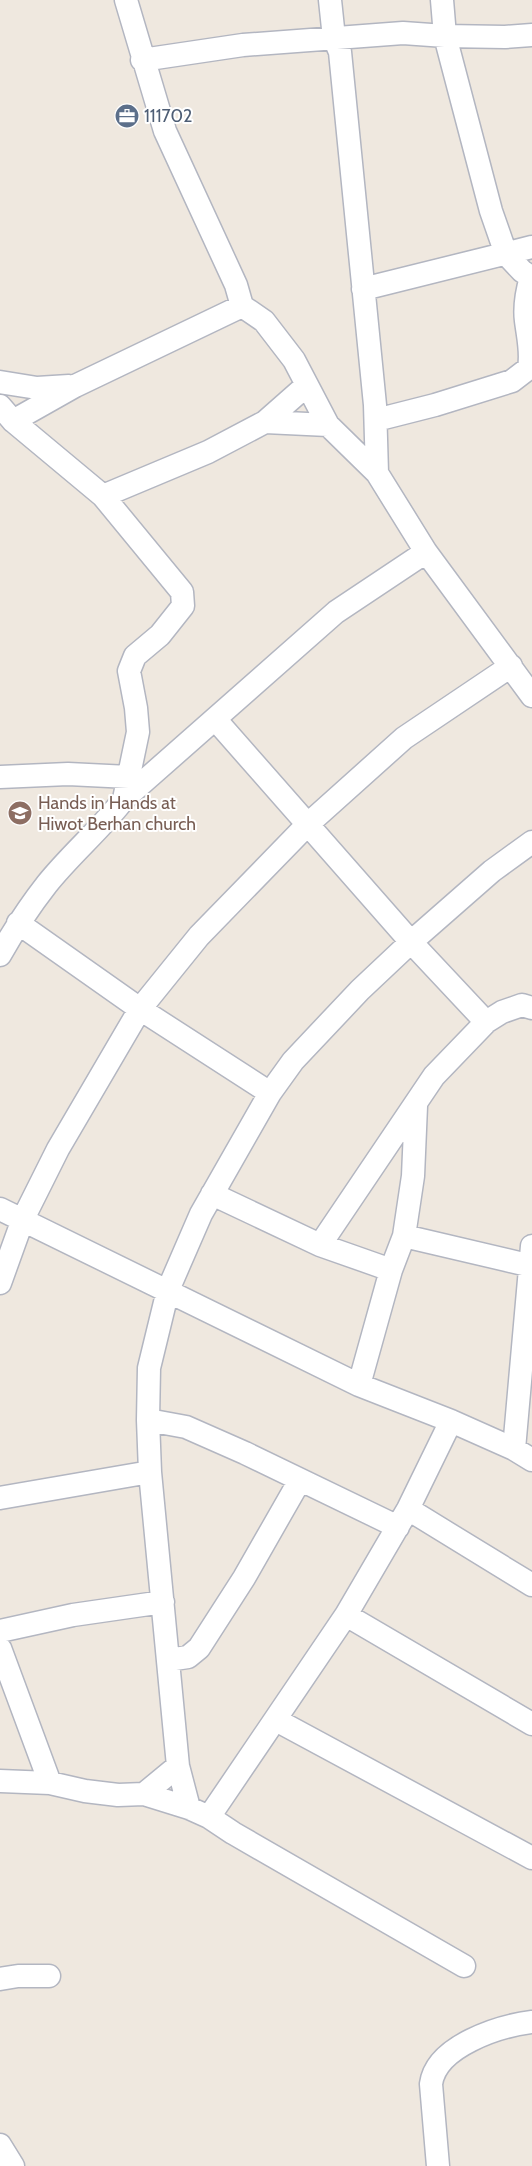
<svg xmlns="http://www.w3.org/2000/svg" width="532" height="2166" viewBox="0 0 532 2166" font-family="Cabin,sans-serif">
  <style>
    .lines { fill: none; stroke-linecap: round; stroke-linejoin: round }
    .minor-casing { stroke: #b3b6c1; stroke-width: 25 }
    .minor { stroke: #fff; stroke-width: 22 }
    .labels { text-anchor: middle; stroke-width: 4; stroke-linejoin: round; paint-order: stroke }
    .service-label { font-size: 18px; fill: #4e5e75; stroke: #fff; text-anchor: start }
    .education-label { font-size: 18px; fill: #785e54; stroke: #fff; text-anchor: start }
  </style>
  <rect width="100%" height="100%" fill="#efe8df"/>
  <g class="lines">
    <defs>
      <path id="minor" d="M126 0 165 131 236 285 242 306 264 321 294 360 328 425 377 473 426 552 532 696
        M330 0 334 38 340 52 375 405 377 473
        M442 0 445 36 491 211 506 254 522 271 532 278
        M142 60 243 45 403 33 445 36 505 37 532 35
        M363 289 532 247
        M0 382 37 388 69 386
        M0 406 13 421 103 496 182 592 183 606 160 635 135 656 129 671 136 708 138 732 124 799
        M376 420 435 405 512 381 529 368C532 352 528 337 526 321 524 306 527 291 531 277
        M13 421 75 386 242 306
        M265 422 328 425
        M103 496 208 452 265 422 307 385
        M215 719 411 942 486 1022
        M0 777 68 774 129 777
        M18 923 140 1009 270 1093
        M0 955C14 930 29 907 47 884 71 854 101 829 124 799L336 612 426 552
        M212 1194 320 1245 391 1270
        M0 1209 359 1385 451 1421 514 1449 532 1460
        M404 1236 532 1266
        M320 1245 434 1076 486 1022 502 1012 522 1005 532 1008
        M0 1283 23 1219 58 1149 140 1009 199 936 307 825 404 738 511 666
        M359 1385 391 1270 404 1236 413 1176 416 1106
        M148 1420 186 1427 245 1453 398 1527
        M514 1449 532 1246
        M0 1498 150 1472
        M408 1509 532 1585
        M346 1615 532 1724
        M0 1631 73 1615 163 1602
        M0 1648 50 1783
        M168 1660 188 1657 199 1648 244 1578 300 1480
        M276 1720 532 1858
        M0 1781 50 1783 85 1791 118 1795 144 1794 189 1808 209 1817 233 1833 464 1966
        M144 1794 178 1766
        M189 1808 178 1766 150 1472 148 1420 149 1368 168 1290 201 1214 270 1093 293 1061 360 990 411 942 492 871 532 842
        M209 1817 346 1615 408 1509 451 1421
        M0 1979 18 1976H49
        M0 2145 13 2166
        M438 2166 431 2084C436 2046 499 2026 532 2022"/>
    </defs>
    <!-- minor casing -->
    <use href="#minor" class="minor-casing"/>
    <!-- minor -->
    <use href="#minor" class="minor"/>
  </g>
  <!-- icons -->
  <defs>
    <symbol id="office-disc" viewBox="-11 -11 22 22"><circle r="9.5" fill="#5c6f8a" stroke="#fff"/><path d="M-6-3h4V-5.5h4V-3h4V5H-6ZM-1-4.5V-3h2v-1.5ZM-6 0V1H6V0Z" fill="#fff"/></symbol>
    <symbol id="school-disc" viewBox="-11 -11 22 22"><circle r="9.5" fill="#8d6e63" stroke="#fff"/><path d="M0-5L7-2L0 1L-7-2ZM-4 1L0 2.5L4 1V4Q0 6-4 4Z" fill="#fff"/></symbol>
  </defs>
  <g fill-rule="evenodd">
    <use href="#office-disc" x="113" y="102" width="28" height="28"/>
    <use href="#school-disc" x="6" y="799" width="28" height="28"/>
  </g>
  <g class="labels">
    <!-- service labels -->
    <g class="service-label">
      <text x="144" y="122">111702</text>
    </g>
    <!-- education labels -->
    <g class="education-label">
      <text x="38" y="809">Hands in Hands at<tspan x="38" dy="21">Hiwot Berhan church</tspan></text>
    </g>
  </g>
</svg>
